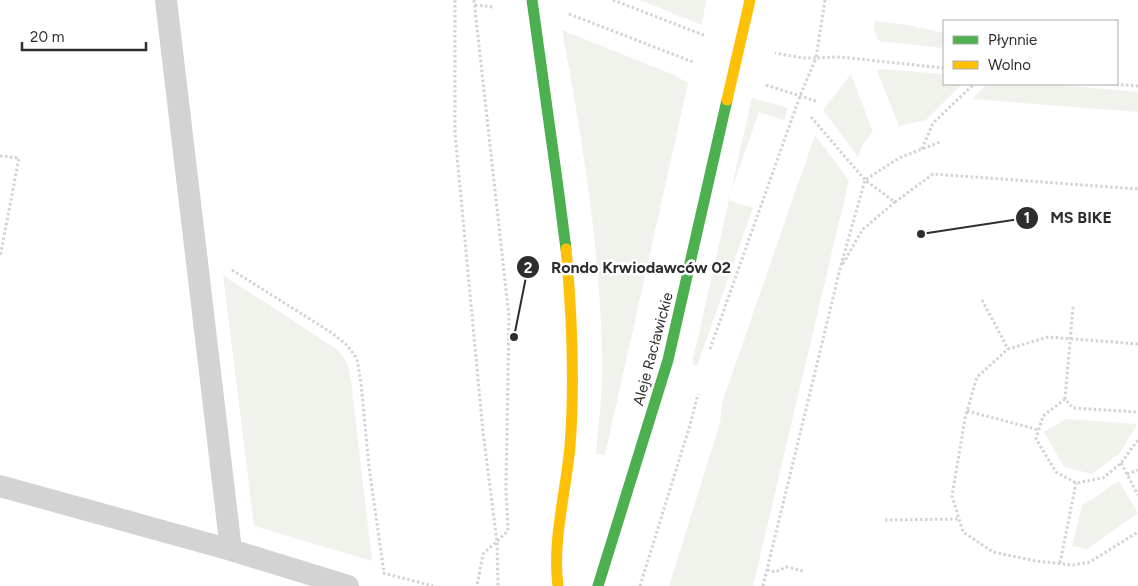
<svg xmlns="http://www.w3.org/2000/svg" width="1138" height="586" viewBox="0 0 1138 586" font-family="Figtree,sans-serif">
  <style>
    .green { fill: #f0f3ec }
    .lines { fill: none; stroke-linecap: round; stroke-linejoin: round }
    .path { stroke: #d3d3d3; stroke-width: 3; stroke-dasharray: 2.5 2.5; stroke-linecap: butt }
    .lane { stroke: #d3d3d3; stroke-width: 22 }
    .fast { stroke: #4caf50; stroke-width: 11 }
    .slow { stroke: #ffc107; stroke-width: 11 }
    .labels { text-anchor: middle; stroke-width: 5; stroke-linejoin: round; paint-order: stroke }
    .street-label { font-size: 15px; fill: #2e2e2e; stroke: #fff }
    .leader { fill: none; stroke: #2e2e2e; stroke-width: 2 }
    .callout-dot { fill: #2e2e2e; stroke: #fff; stroke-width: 2 }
    .mark-label { font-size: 15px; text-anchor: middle; font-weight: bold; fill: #fff }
    .callout-label { font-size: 16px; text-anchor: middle; font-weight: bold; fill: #2e2e2e; stroke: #fff; stroke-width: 5; stroke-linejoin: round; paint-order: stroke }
  </style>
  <rect width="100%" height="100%" fill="#fff"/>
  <!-- green -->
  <path class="green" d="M640 0H706L702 25Z
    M874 21 908 25 943 33V48L879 41 874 31Z
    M562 30 672 74 688 83 605 455 596 454C599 421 603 388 602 355 600 245 582 138 562 30Z
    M881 69 944 74V84H962L926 120 899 126 877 71Z
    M851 74 873 132 863 144 858 157 823 110Z
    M987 84H1049L1138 92V112L972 99Z
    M752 98 788 108 784 120 759 112 728 200 753 208 697 366 692 364Z
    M815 135 849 180 753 586H669L720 423 722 403Z
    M223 275 338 350 348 364 351 381 372 561 254 526Z
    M1066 419 1137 424 1121 452 1092 474 1064 467 1044 432Z
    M1119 481 1138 513 1087 549 1072 546 1082 506Z"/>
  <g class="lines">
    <!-- path -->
    <path class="path" d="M455 0V134L483 432 497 542 498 586
      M474 0 509 317 506 489 508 531 483 554 477 586
      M613 0 706 36
      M825 0 816 58 840 57 944 68
      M475 5 493 7
      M569 14 693 62
      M1111 84 1138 86
      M766 85 816 101
      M811 117 865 180 895 202 933 174 1138 189
      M922 149 933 123 974 84
      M0 156 19 158 0 257
      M843 264 862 230 895 202
      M232 270 332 333 348 346 357 359 361 383 369 467 384 573
      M982 300 1008 349
      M1073 307 1065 399 1073 408 1138 412
      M1138 344 1048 337 1008 349 977 377 965 418 952 496 963 532 993 552 1036 561 1073 565 1090 562 1138 532
      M710 349 800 96 816 58H803L775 53
      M1065 399 1043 416 1036 439 1056 472 1076 483 1103 478 1121 463 1138 440
      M967 411 1039 430
      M1121 463 1138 495
      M1127 474 1138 470
      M885 520 960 519
      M1060 563 1076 483
      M767 570 775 572 787 567 803 571
      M383 573 433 586
      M640 586 690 425 698 394
      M763 586 840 269 865 180 899 158 940 142"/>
    <!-- lane -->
    <path class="lane" d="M0 486 231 550 166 0
      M231 550 348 586"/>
    <!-- fast -->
    <path class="fast" d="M532 0 558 187 566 249
      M598 586 668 360 727 100"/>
    <!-- slow -->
    <path class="slow" d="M727 100 750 0
      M558 586C552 541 566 492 570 446 575 381 572 315 566 249"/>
  </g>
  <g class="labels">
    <!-- street labels -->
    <g class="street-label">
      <text transform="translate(653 349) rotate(-75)" y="5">Aleje Racławickie</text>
    </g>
  </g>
  <!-- callouts -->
  <path class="leader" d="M921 234L1027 218M514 337L528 267"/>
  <g class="callout-dot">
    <circle cx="921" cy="234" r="5"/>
    <circle cx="514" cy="337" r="5"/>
    <circle cx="1027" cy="218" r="12"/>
    <circle cx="528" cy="267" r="12"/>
  </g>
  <g class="mark-label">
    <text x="1027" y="223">1</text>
    <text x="528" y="273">2</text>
  </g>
  <g class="callout-label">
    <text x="1081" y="223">MS BIKE</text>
    <text x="641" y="273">Rondo Krwiodawców 02</text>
  </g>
  <!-- legend -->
  <rect x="943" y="20" width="175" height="65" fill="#ffffff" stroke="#ababab"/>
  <rect x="953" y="36" width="25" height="8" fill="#4caf50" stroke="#ababab"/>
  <text x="988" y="45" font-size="15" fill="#2e2e2e">Płynnie</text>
  <rect x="953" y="61" width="25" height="8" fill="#ffc107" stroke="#ababab"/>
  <text x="988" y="70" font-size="15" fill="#2e2e2e">Wolno</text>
  <!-- scale -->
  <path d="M22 42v8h124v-8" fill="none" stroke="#2e2e2e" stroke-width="2.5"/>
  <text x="30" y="42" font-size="15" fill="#2e2e2e" stroke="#ffffff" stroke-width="4" paint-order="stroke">20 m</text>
</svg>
